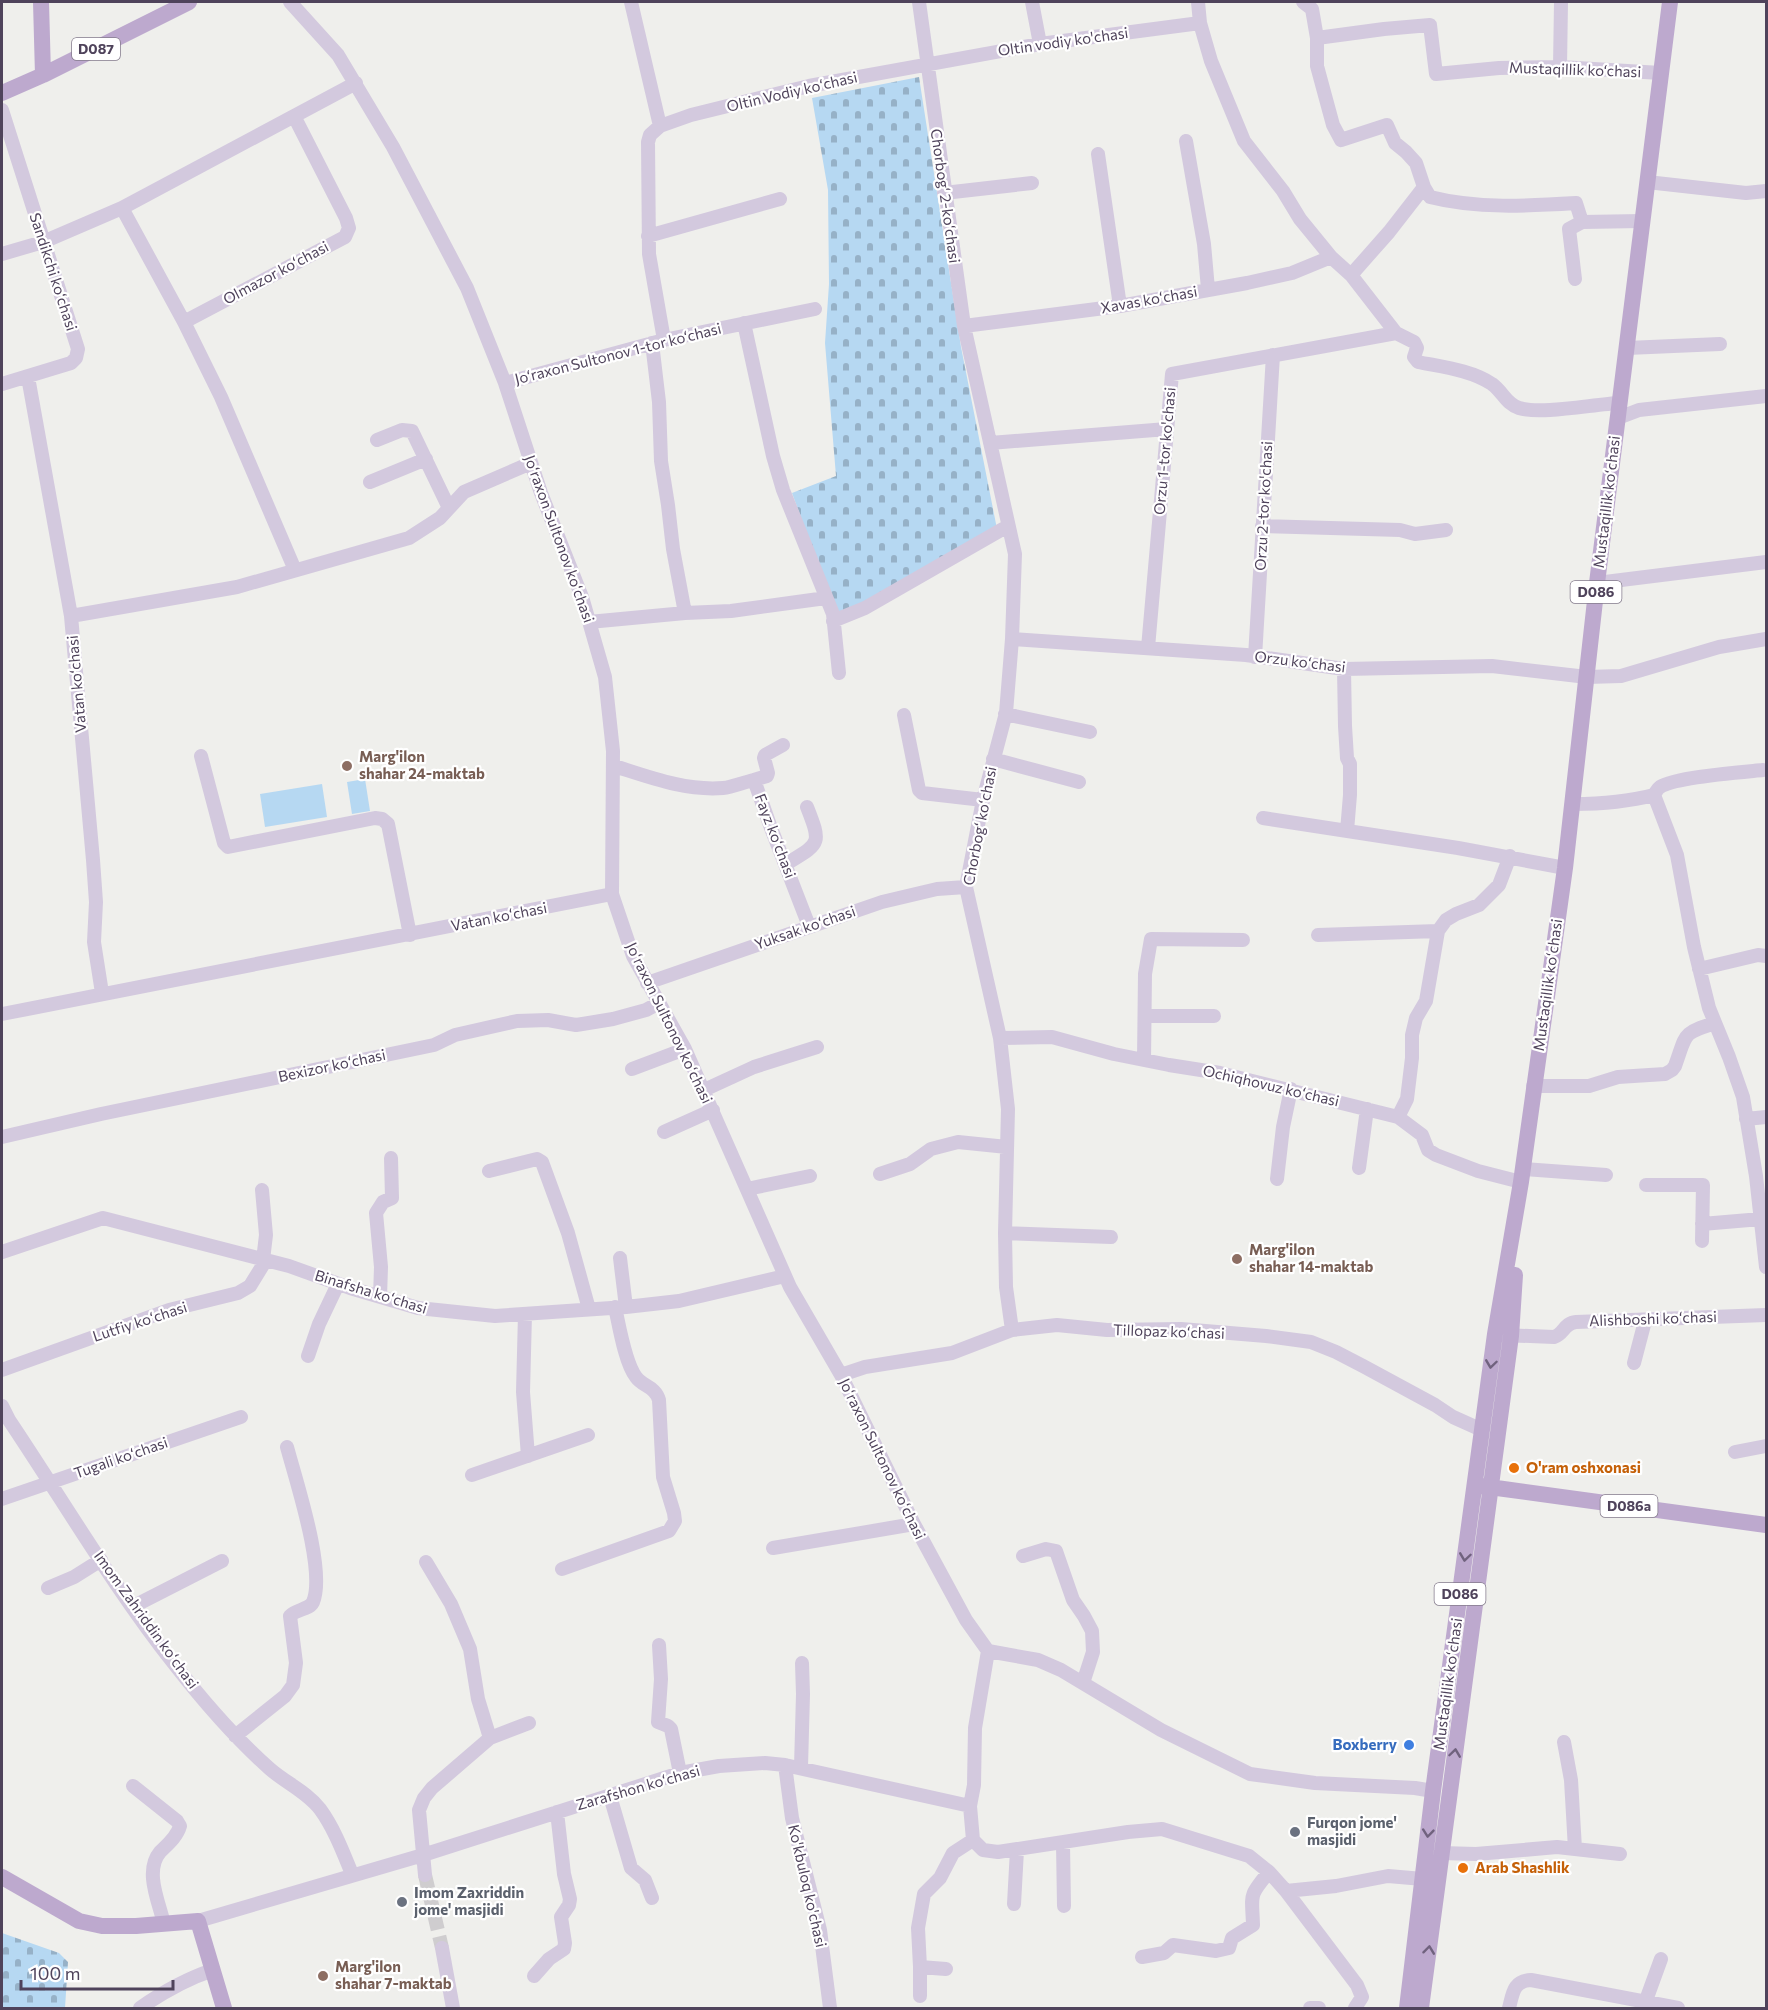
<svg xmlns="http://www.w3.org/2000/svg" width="1768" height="2010" viewBox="0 0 1768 2010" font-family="Commissioner,sans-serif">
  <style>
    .grass { fill: #b6d8f2 }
    .cemetery { fill: url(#cemetery-stones) }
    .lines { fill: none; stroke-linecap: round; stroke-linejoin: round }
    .minor-tunnel { stroke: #cfcdcf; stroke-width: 14; stroke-dasharray: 14 7; stroke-linecap: butt }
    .minor { stroke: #d3c9de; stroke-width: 14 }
    .major { stroke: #bda9ce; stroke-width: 16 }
    .oneway { stroke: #70627e }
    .education-dot { fill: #8d6e63; stroke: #fff; stroke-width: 2 }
    .food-dot { fill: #e8710a; stroke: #fff; stroke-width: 2 }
    .shop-dot { fill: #3f7fe0; stroke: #fff; stroke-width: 2 }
    .worship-dot { fill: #6b7280; stroke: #fff; stroke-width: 2 }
    .labels { text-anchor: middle; stroke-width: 4.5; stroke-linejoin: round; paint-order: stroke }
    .shield { fill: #fff; stroke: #847b8c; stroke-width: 1.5 }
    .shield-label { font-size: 14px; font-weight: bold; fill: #4f435b }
    .street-label { font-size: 15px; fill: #4f435b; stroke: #fff }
    .education-label { font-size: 15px; font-weight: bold; fill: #785e54; stroke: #fff; text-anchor: start }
    .food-label { font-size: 15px; font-weight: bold; fill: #c56008; stroke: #fff; text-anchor: start }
    .shop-label { font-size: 15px; font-weight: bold; fill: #366cbe; stroke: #fff; text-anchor: end }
    .worship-label { font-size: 15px; font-weight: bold; fill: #5b616d; stroke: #fff; text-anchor: start }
  </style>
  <defs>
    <pattern id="cemetery-stones" width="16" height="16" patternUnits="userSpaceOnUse" patternTransform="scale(1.5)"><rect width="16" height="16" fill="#b6d8f2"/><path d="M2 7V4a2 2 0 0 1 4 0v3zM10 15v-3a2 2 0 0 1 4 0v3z" fill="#96b1c7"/></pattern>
  </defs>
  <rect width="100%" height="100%" fill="#efefec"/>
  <!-- grass -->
  <path class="grass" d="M365 779 370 811 352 814 347 782Z
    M322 784 327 817 265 827 260 794Z"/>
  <!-- cemetery -->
  <path class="cemetery" d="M919 77 961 347 997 529 837 616 792 493 836 476 825 343 829 284 828 190 812 98Z
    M2 1933 59 1953 68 1962 65 2008H2Z"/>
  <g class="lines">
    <!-- minor-tunnel -->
    <path class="minor-tunnel" d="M425 1875 442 1948"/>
    <!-- minor -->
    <path class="minor" d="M290 2 338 55 393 147 467 288 505 383 541 493 582 597 605 677 613 751 612 894 633 956 685 1049 790 1287 841 1375 914 1524 966 1620 988 1651 1038 1660 1061 1670 1161 1730 1250 1774 1315 1783 1415 1788 1433 1791
      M631 2 660 126 650 135 648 142 649 254 664 340
      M919 2 964 326 1015 554 1012 639 1006 713 983 800 966 887 1000 1038 1008 1109 1005 1233 1006 1287 1012 1330
      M1032 2 1040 44
      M1198 2 1200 23 1211 61 1244 141 1283 191 1300 219 1331 257 1351 275 1396 333 1414 342 1417 348 1414 357 1418 362C1442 367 1471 370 1492 384 1503 392 1506 404 1519 408 1541 415 1594 404 1620 403
      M1303 2 1312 9 1317 38 1384 29 1430 25 1436 74 1499 68 1560 67 1661 73
      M1317 38V66L1333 125 1341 140 1387 125 1395 143 1406 152 1416 163 1424 187 1389 232 1351 275
      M1560 67 1561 2
      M2 110 78 349 76 358 71 363 2 384
      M660 126 691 115 809 86 1040 44 1200 23
      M1186 141 1204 244 1208 289
      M1098 154 1120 306
      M1647 182 1746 193 1766 191
      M1424 187 1430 197C1477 209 1528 206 1576 203L1582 222 1642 221
      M944 193 1032 183
      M122 208 184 322 221 397 295 570
      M648 236 780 199
      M2 254 43 242 122 208 356 83
      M1575 279 1569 229 1582 222
      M184 322 345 237 349 228 346 218 294 116
      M744 323 773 456 783 490 833 614 839 673
      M964 326 1120 306 1247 283 1292 273 1331 257
      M652 343 659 402 661 461 668 505 673 549 685 613
      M1627 348 1720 344
      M28 377 71 616 93 860 96 902 94 942 102 993
      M505 383 664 340 815 309
      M1618 418 1639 410 1766 396
      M377 440 402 430 412 431 449 508
      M990 443 1167 429
      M370 482 426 459
      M1262 526 1400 530 1415 534 1446 530
      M1597 583 1766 562
      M71 616 237 587 409 538 440 518 464 492 531 463
      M833 621 865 608 1008 526
      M589 622 685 613 731 611 826 598
      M1012 639 1246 655 1344 669 1492 666 1587 677 1621 676 1719 647 1766 639
      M1148 648 1172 374 1396 333
      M1255 657 1273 355
      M1344 669 1345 726 1347 758 1350 764V795L1347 831
      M1005 714 1090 732
      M904 715 919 790 922 793 983 800
      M201 756 224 843 228 847 375 818 382 819 388 824 410 935
      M993 759 1079 782
      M614 766C649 777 685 791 723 788 733 787 744 782 754 780L771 828 809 926
      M754 780 767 776 768 773 764 758 765 755 783 745
      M1654 795 1677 855 1694 947 1709 1008 1729 1057 1743 1097 1756 1176 1766 1267
      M1654 795C1656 792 1657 789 1660 787 1674 777 1743 772 1763 770
      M1573 804C1601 804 1627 802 1654 795
      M1263 818 1458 848 1565 868
      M786 864C820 843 822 845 807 807
      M1318 935 1438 931
      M1699 969 1758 955 1766 956
      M647 983 882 902 937 889 966 887
      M2 1014 612 894
      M1145 1016H1214
      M1000 1038 1052 1037 1114 1054 1169 1065 1220 1073 1398 1117 1422 1135 1428 1150 1436 1155 1478 1171 1521 1182
      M1144 1060 1145 974 1151 939 1243 940
      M632 1069 685 1049
      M1533 1086H1589L1618 1077 1665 1074 1672 1070 1675 1066C1687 1033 1681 1034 1715 1023
      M704 1090 754 1067 817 1047
      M1398 1117 1407 1099 1412 1058V1035L1416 1018 1426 1001 1438 931 1446 920 1456 914 1479 905 1499 885 1510 856
      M1746 1119 1766 1117
      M664 1132 713 1110
      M2 1137 101 1114 434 1045 455 1035 517 1021 548 1020 576 1025 613 1019 646 1010 659 1003
      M1359 1168 1367 1109
      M1523 1169 1606 1175
      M489 1171 537 1159 542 1162 568 1233 589 1309
      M880 1174 910 1164 931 1149 958 1142 1007 1147
      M1277 1179 1283 1127 1291 1089
      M1646 1185H1703L1702 1241
      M747 1189 810 1176
      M262 1190 266 1235 263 1260
      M1702 1224 1761 1219
      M1005 1233 1111 1237
      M2 1252 103 1218 289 1266 350 1288 418 1308 495 1316 626 1307 679 1301 785 1276
      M620 1258 626 1307
      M380 1297 381 1267 376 1213 383 1202 392 1198 391 1158
      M525 1314 523 1392 528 1456
      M1503 1335 1554 1337C1564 1334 1564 1323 1576 1322L1766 1315
      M308 1356 319 1324 338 1284
      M1634 1363 1645 1321
      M2 1370 169 1310 238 1293 250 1286 266 1260
      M841 1375 865 1367 952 1353 1012 1330 1057 1325 1107 1330 1181 1329 1266 1336 1311 1342 1336 1352 1363 1366 1435 1405 1453 1417 1482 1430
      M2 1406 9 1420C64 1502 114 1588 175 1665 204 1702 235 1738 270 1769 286 1783 307 1792 320 1809 334 1828 343 1852 352 1874
      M1735 1452 1766 1446
      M472 1475 588 1435
      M2 1499 241 1417
      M773 1548 914 1524
      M1023 1556 1046 1549 1056 1551 1073 1600 1084 1616 1092 1631 1093 1652 1083 1683
      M426 1562 451 1604 470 1649 478 1699 490 1738
      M562 1569 669 1531 675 1521 674 1513 663 1477 659 1400C655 1386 643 1387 636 1377 625 1363 619 1325 615 1307
      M48 1588 74 1577 101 1560
      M132 1607 222 1561
      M659 1645 661 1679 658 1722 668 1726 671 1729 680 1773
      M988 1651 975 1728 974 1785 970 1806 973 1840 983 1850 998 1852 1128 1832 1162 1829 1249 1856 1269 1872 1286 1891 1336 1886 1388 1876 1423 1879
      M235 1736 285 1696 293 1685 296 1663 290 1616C296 1609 309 1610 313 1602 326 1571 296 1481 287 1447
      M1564 1742 1571 1780 1575 1849
      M785 1765 792 1818 820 1930 830 2008
      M801 1767 803 1694 802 1663
      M133 1786 177 1821 180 1826C177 1837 167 1845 160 1852 144 1871 159 1902 164 1924
      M610 1796 631 1868 645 1880 652 1898
      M1063 1844 1064 1906
      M1441 1853 1476 1854 1557 1847 1620 1854
      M425 1875 419 1810 424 1798 432 1788 490 1738 529 1723
      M1286 1891 1357 1985 1362 1997 1355 2008
      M1014 1904 1017 1850
      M198 1921 423 1855 680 1773 719 1766 765 1763 785 1765 970 1806
      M442 1948 453 2008
      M1142 1957 1164 1953 1173 1945 1216 1951 1229 1948 1232 1938 1253 1925C1252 1894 1248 1897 1269 1872
      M946 1969 920 1967 918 1928 924 1894 940 1878 953 1853 973 1840
      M534 1976 549 1959 564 1949 565 1943 561 1917 569 1905 570 1899 564 1874 557 1812
      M920 1996V1967
      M1645 2003 1661 1959
      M140 2008C163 1992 186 1979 213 1970
      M1310 2008H1319
      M1509 2008C1513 1993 1513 1981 1531 1980L1678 2008"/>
    <!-- major -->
    <path class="major" d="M41 2 43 75
      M2 93 43 75 189 2
      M1482 1486 1766 1525
      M2 1877 79 1921 102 1926H136L198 1921 224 2008
      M1407 2008 1433 1791 1495 1334 1521 1182 1565 868 1597 583 1670 2
      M1421 2008 1511 1336 1515 1275"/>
  </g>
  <!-- one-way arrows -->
  <defs><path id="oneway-chevron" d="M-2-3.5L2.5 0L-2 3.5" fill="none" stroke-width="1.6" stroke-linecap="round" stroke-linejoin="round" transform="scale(1.5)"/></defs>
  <g class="oneway">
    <use href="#oneway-chevron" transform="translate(1491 1364) rotate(98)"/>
    <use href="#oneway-chevron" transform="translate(1465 1557) rotate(98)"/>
    <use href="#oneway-chevron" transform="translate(1455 1753) rotate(-82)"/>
    <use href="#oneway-chevron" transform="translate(1428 1833) rotate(96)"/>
    <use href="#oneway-chevron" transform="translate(1429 1950) rotate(-83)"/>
  </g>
  <!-- markers -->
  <g class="education-dot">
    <circle cx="347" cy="766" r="6"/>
    <circle cx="1237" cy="1259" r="6"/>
    <circle cx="323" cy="1976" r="6"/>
  </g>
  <g class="food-dot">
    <circle cx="1514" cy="1468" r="6"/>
    <circle cx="1463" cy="1868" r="6"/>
  </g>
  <circle class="shop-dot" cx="1409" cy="1745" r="6"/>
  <g class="worship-dot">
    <circle cx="1295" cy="1832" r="6"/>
    <circle cx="402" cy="1902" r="6"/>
  </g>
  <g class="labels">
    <!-- shield labels -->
    <g class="shield">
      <rect x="72" y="38" width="48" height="22" rx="4.5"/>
      <rect x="1570.5" y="581" width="51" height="22" rx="4.5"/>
      <rect x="1600.5" y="1495" width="57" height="22" rx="4.5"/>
      <rect x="1434.5" y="1583" width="51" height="22" rx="4.5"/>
    </g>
    <g class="shield-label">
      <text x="96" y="54">D087</text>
      <text x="1596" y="597">D086</text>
      <text x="1629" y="1511">D086a</text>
      <text x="1460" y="1599">D086</text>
    </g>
    <!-- street labels -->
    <g class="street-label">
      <text transform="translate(1063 42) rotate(-8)" y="5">Oltin vodiy ko'chasi</text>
      <text transform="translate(1575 70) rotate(2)" y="5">Mustaqillik ko‘chasi</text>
      <text transform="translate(792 92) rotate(-13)" y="5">Oltin Vodiy koʻchasi</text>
      <text transform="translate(945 196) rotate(82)" y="5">Chorbogʻ 2-koʻchasi</text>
      <text transform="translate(53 272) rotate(72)" y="5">Sandikchi koʻchasi</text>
      <text transform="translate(276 273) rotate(-28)" y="5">Olmazor koʻchasi</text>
      <text transform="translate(1149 300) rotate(-10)" y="5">Xavas koʻchasi</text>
      <text transform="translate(618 354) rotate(-14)" y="5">Jo‘raxon Sultonov 1-tor ko‘chasi</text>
      <text transform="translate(1165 451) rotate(-85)" y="5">Orzu 1-tor ko'chasi</text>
      <text transform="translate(1607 502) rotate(-83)" y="5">Mustaqillik koʻchasi</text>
      <text transform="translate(1264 506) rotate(-87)" y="5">Orzu 2-tor ko'chasi</text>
      <text transform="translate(559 539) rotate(70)" y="5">Joʻraxon Sultonov koʻchasi</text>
      <text transform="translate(1300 662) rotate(7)" y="5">Orzu koʻchasi</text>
      <text transform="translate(77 684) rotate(-95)" y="5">Vatan koʻchasi</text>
      <text transform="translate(980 826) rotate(-79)" y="5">Chorbogʻ koʻchasi</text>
      <text transform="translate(775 836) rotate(69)" y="5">Fayz koʻchasi</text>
      <text transform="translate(499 917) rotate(-11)" y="5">Vatan koʻchasi</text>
      <text transform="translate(805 928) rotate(-19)" y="5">Yuksak koʻchasi</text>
      <text transform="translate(1548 985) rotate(-82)" y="5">Mustaqillik koʻchasi</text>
      <text transform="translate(669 1023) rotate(64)" y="5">Joʻraxon Sultonov koʻchasi</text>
      <text transform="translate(332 1066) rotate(-12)" y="5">Bexizor koʻchasi</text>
      <text transform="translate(1271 1086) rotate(13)" y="5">Ochiqhovuz koʻchasi</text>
      <text transform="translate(371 1292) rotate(17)" y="5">Binafsha koʻchasi</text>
      <text transform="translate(1653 1319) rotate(-2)" y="5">Alishboshi koʻchasi</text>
      <text transform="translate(140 1322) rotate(-18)" y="5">Lutfiy koʻchasi</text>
      <text transform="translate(1169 1332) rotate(2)" y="5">Tillopaz koʻchasi</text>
      <text transform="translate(121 1458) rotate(-19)" y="5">Tugali koʻchasi</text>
      <text transform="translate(882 1459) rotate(64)" y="5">Joʻraxon Sultonov koʻchasi</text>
      <text transform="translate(146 1620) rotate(54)" y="5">Imom Zahriddin koʻchasi</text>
      <text transform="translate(1448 1684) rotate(-82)" y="5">Mustaqillik koʻchasi</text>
      <text transform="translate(638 1788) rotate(-16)" y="5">Zarafshon koʻchasi</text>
      <text transform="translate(807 1886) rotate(77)" y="5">Ko'kbuloq ko'chasi</text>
    </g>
    <!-- education labels -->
    <g class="education-label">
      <text x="359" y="762">Marg'ilon<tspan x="359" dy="17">shahar 24-maktab</tspan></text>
      <text x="1249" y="1255">Marg'ilon<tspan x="1249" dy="17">shahar 14-maktab</tspan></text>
      <text x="335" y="1972">Marg'ilon<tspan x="335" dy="17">shahar 7-maktab</tspan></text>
    </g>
    <!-- food labels -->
    <g class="food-label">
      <text x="1526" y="1473">O'ram oshxonasi</text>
      <text x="1475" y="1873">Arab Shashlik</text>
    </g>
    <!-- shop labels -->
    <g class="shop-label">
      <text x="1397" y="1750">Boxberry</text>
    </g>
    <!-- worship labels -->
    <g class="worship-label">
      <text x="1307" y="1828">Furqon jome'<tspan x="1307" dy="17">masjidi</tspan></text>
      <text x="414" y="1898">Imom Zaxriddin<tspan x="414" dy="17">jome' masjidi</tspan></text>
    </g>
  </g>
  <!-- border -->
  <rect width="1768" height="2010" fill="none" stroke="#4f435b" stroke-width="6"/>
  <!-- scale -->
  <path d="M21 1980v9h152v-9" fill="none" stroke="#4f435b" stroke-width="3"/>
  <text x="30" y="1980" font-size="18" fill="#4f435b" stroke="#ffffff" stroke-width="4.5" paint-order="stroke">100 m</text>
</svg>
